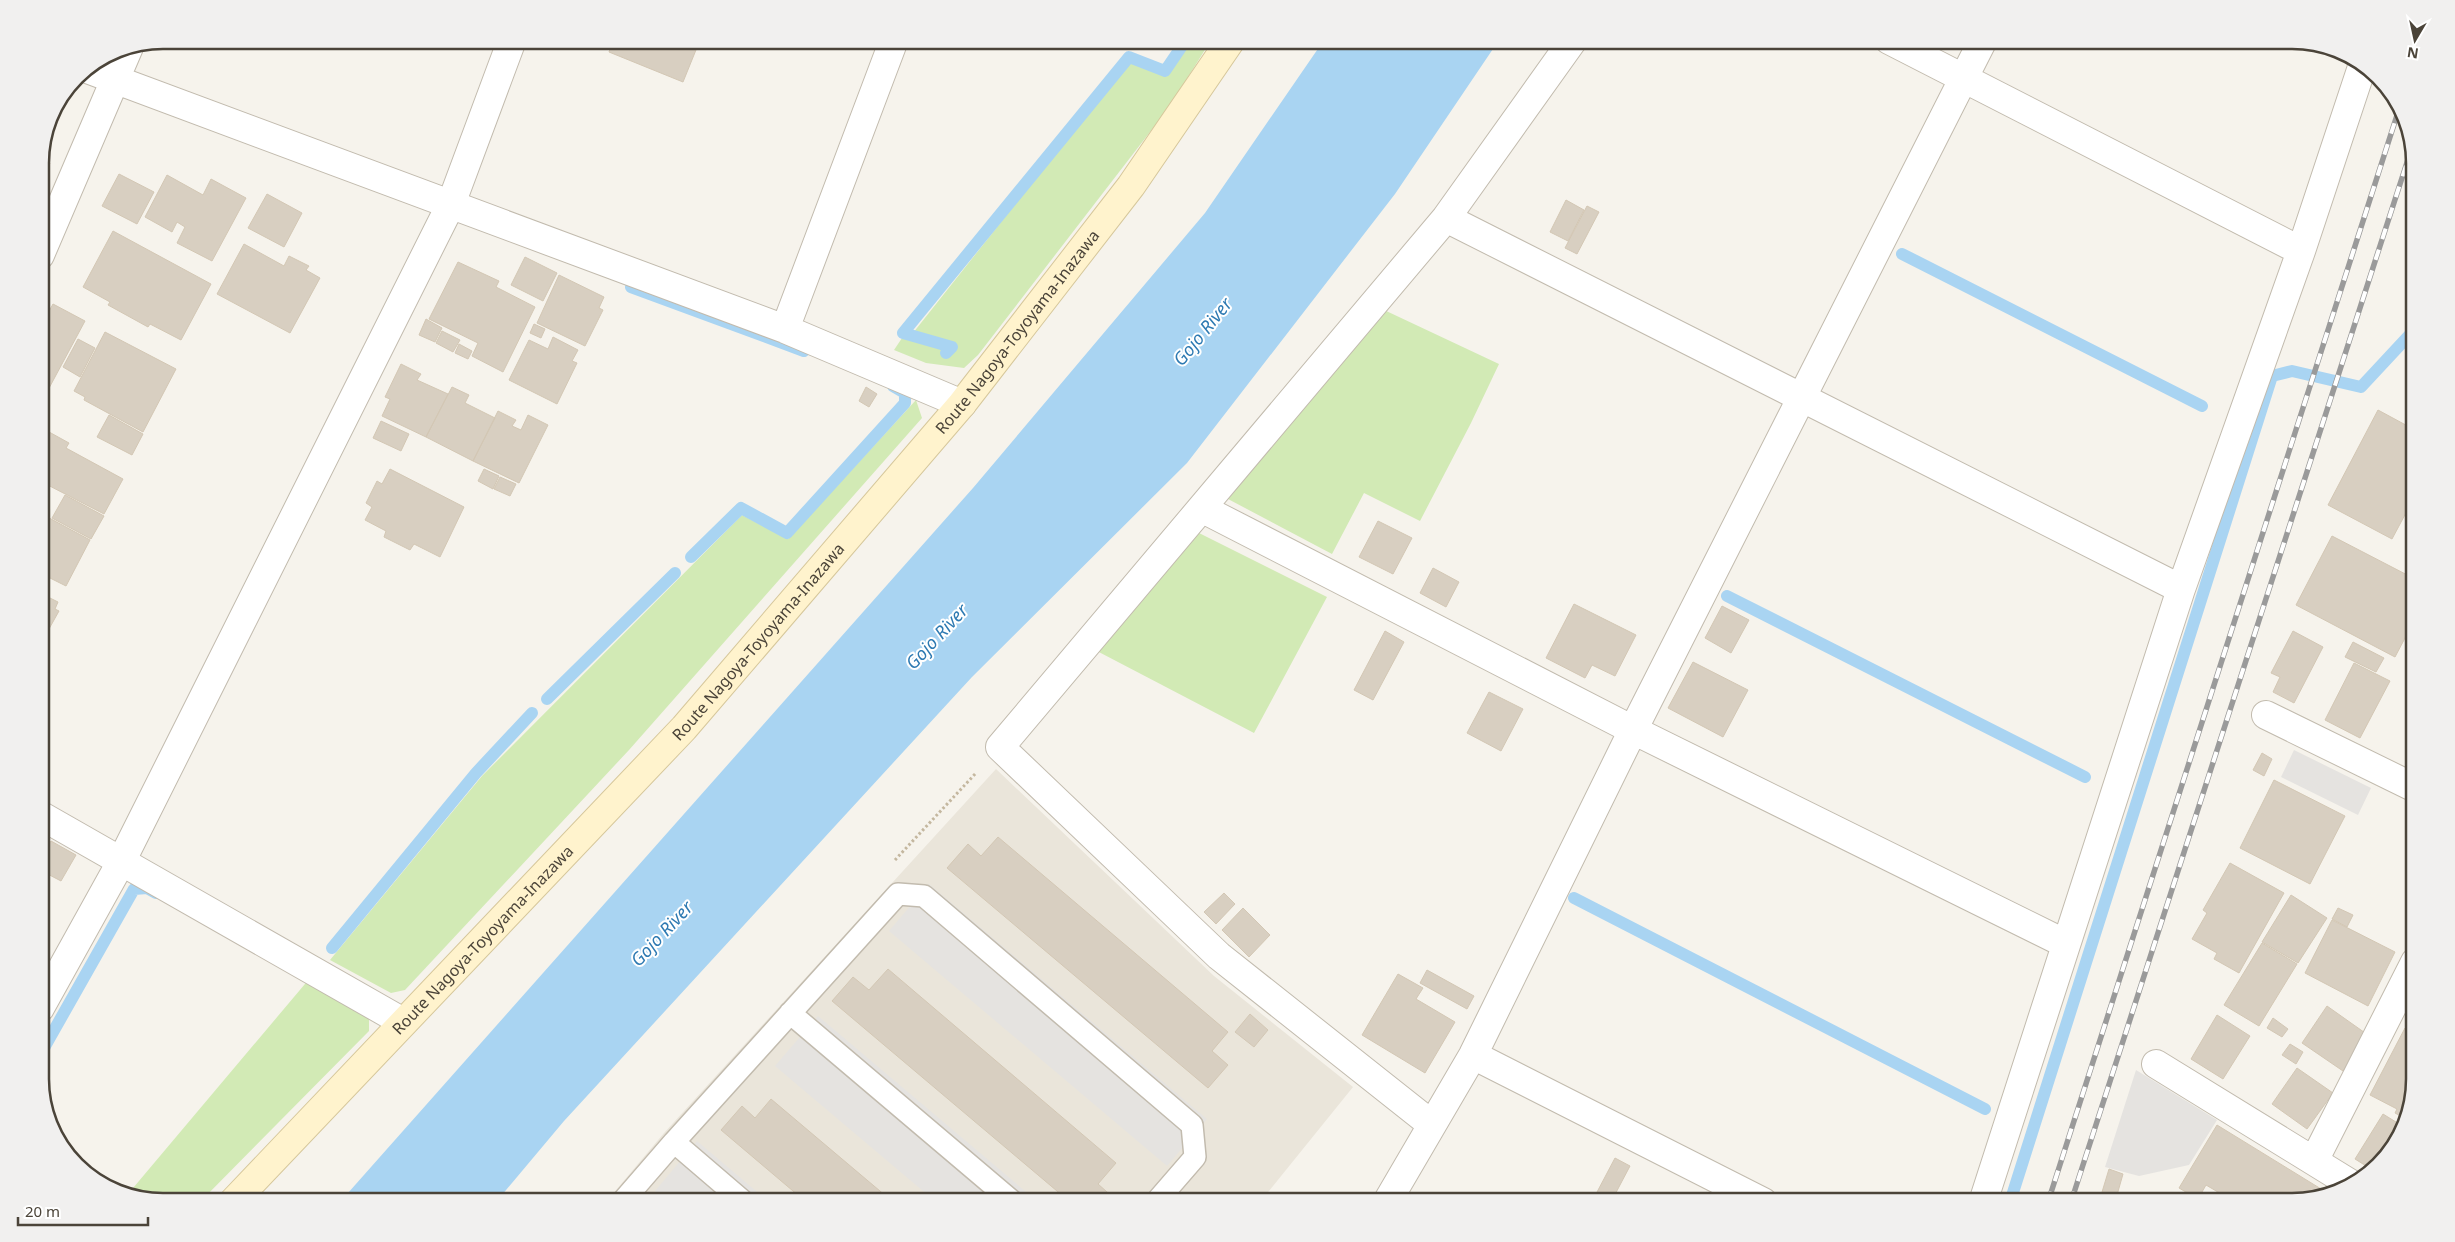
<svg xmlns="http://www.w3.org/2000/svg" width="2455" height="1242" viewBox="0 0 2455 1242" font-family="'Noto Sans',sans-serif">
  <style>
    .residential { fill: #eae5da }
    .green { fill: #d2eab5 }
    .parking { fill: #e5e3e0 }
    .water { fill: #a9d4f2 }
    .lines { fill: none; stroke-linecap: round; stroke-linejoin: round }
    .stream { stroke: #a9d4f2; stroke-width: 12 }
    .building { fill: #d8cfc1; stroke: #d3c7b4 }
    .service-casing { stroke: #c2bbae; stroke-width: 24 }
    .minor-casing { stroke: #c2bbae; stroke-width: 30 }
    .secondary-casing { stroke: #d6c79b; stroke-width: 30 }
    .path { stroke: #c4b79f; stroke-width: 3; stroke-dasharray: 2.5 2.5; stroke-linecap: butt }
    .service { stroke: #fff; stroke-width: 21 }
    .minor { stroke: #fff; stroke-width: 28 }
    .secondary { stroke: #fff3cd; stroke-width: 28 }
    .rail-casing { stroke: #9a9a9a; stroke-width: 5.5 }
    .rail { stroke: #fff; stroke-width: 4; stroke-dasharray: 11; stroke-linecap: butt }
    .labels { text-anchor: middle; stroke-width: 4; stroke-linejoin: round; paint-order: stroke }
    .street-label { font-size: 16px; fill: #4b4439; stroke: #fff }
    .water-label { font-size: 18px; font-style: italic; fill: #2e7ab2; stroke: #fff }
    .rim { fill: none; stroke: #4b4439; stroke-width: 2.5 }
  </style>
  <rect width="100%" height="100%" fill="#f6f3ec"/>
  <!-- residential -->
  <path class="residential" d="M996 769 1214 976 1353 1087 1260 1202H606L664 1133Z"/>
  <!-- green -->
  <path class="green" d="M1191 40H1211L1170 106 978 355 964 368 926 363 894 350 902 338 947 350 942 354 948 356 957 347 913 333 1129 61 1166 76Z
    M1382 309 1499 364 1471 423 1420 521 1364 493 1332 554 1228 499Z
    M916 400 922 418 629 750 405 990 391 993 330 960 482 776 742 515 788 539Z
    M1197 532 1327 597 1254 733 1095 650Z
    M310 978 369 1012V1031L200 1202H163L128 1194Z"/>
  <!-- parking -->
  <path class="parking" d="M2294 750 2371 788 2358 815 2281 777Z
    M929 884 1207 1119 1167 1166 889 931Z
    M818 1016 1038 1202H936L775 1066Z
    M2136 1070 2217 1120 2189 1165 2139 1176 2105 1167Z
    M697 1141 769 1202H668L655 1191Z"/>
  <!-- water -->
  <path class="water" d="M1324 40H1499L1395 194 1187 463 972 677 564 1121 496 1202H340L973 488 1205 213Z"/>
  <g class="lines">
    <!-- stream -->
    <path class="stream" d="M1902 254 2202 406
      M631 287 804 351
      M946 353 952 347 903 333 1129 57 1165 71 1186 40
      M691 557 741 508 787 533 905 403V393L893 386
      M1727 596 2085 777
      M547 699 675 573
      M1574 898 1985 1109
      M332 948 476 773 532 713
      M40 1055 134 889 147 888 156 893
      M2010 1202 2272 376 2292 371 2361 387 2415 329"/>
  </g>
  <!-- building -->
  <path class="building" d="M613 40H700L683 82 609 52Z
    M40 160 50 163 40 189Z
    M119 174 154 192 137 224 102 206Z
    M167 175 203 195 211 179 246 198 212 261 177 243 185 227 177 222 172 232 145 217Z
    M267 194 302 213 284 247 248 228Z
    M1566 200 1584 210 1568 241 1550 232Z
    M1587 206 1599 212 1577 254 1565 248Z
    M113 231 211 284 181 340 150 324 148 327 108 305 110 302 83 287Z
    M244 244 284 266 289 256 309 266 306 270 320 278 290 333 217 294Z
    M525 257 557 273 543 301 511 285Z
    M458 262 499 281 496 287 535 307 503 372 472 356 478 343 429 319Z
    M559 275 604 297 599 308 603 310 585 346 537 323Z
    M53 304 85 321 48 390 40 386V327Z
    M426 319 442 328 435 342 419 335Z
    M534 324 545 329 541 338 530 333Z
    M442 331 460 340 453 352 436 343Z
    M105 332 176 369 143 432 84 400 85 397 74 391Z
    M553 337 578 350 572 361 577 363 557 404 509 380 529 340 548 349Z
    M78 339 95 348 80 377 63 367Z
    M459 344 472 351 468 359 455 353Z
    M401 364 421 374 417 380 448 394 426 437 382 416 390 399 385 397Z
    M452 387 469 395 465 403 495 418 473 461 426 437Z
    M866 387 877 394 869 407 859 401Z
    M2378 410 2415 430V496L2392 539 2328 505Z
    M498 411 516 420 512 426 521 430 528 415 548 425 519 483 473 461Z
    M109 415 143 434 132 455 97 437Z
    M381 421 409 434 401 451 373 438Z
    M40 427 69 443 66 448 123 479 104 514 40 481Z
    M390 469 464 507 440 557 414 544 410 550 384 537 386 531 365 520 372 507 366 503 377 481 382 484Z
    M484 469 499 476 493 489 478 481Z
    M500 477 516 484 510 496 494 489Z
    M65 495 104 516 91 539 52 518Z
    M40 513 90 540 66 586 40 573Z
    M1378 521 1412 538 1393 574 1359 557Z
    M2332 536 2415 579V619L2395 657 2296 605Z
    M1433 568 1459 582 1446 607 1420 593Z
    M40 593 58 602 55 609 59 611 40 645Z
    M1574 604 1636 635 1615 676 1592 665 1585 678 1546 658Z
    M1722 606 1749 620 1731 653 1705 638Z
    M1385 631 1404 642 1373 700 1354 690Z
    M2293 631 2323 647 2294 703 2273 692 2280 677 2271 673Z
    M2353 642 2384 658 2376 672 2345 657Z
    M1693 662 1748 690 1723 737 1668 708Z
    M2354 663 2390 681 2360 738 2325 720Z
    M1489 692 1523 709 1501 751 1467 733Z
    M2262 753 2272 759 2264 776 2253 770Z
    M2274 780 2345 816 2310 884 2240 848Z
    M998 837 1228 1032 1212 1051 1228 1065 1208 1088 947 868 968 844 981 856Z
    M51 841 76 855 61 881 40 870V860Z
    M2230 863 2284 893 2239 973 2214 959 2217 953 2192 939 2207 913 2203 910Z
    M1224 893 1235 904 1216 924 1204 912Z
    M2291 895 2327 918 2298 963 2262 942Z
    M1243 908 1270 935 1249 957 1222 930Z
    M2338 908 2353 915 2347 927 2332 919Z
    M2332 920 2395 952 2368 1006 2305 973Z
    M40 938 47 942 40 955Z
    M2262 943 2297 964 2259 1026 2224 1005Z
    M888 969 1116 1163 1098 1184 1115 1199 1112 1202H1070L832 1001 853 977 869 990Z
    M1427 970 1474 996 1467 1009 1420 983Z
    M1398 974 1423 988 1416 999 1455 1022 1425 1073 1362 1035Z
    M2327 1006 2368 1035 2343 1071 2302 1043Z
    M1250 1014 1268 1030 1254 1047 1235 1032Z
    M2217 1015 2250 1036 2223 1079 2191 1059Z
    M2273 1018 2288 1029 2282 1037 2267 1028Z
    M2405 1028 2415 1034V1079L2406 1119 2395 1113 2397 1109 2370 1095Z
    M2290 1044 2303 1052 2296 1064 2282 1055Z
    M2297 1068 2333 1093 2307 1129 2272 1104Z
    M771 1099 893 1202H806L721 1130 742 1106 755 1118Z
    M2383 1114 2404 1127 2402 1133 2371 1169 2355 1159Z
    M2217 1125 2326 1192 2292 1202H2219L2223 1195 2206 1185 2198 1199 2179 1188Z
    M1615 1158 1630 1166 1611 1202 1596 1194Z
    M2109 1169 2123 1174 2115 1202H2099Z"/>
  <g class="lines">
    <defs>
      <path id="service" d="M790 1013 1013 1202
        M622 1202 674 1142
        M744 1202 674 1142 898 894 924 896 1192 1125 1195 1157 1156 1202"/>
      <path id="minor" d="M1889 40 2301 251
        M87 69 785 329 962 404
        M1446 218 2181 589
        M40 255 129 47
        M785 329 894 40
        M1203 509 1633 730 2066 944
        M2266 715 2415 788
        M40 815 403 1022
        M40 1008 121 862 451 204 512 40
        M1473 1055 1763 1202
        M2156 1064 2351 1184
        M1431 1124 1219 956 1000 747 1446 218 1573 40
        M2314 1161 2415 962
        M1387 1202 1473 1055 1633 730 1983 40
        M1983 1202 2181 589 2301 251 2362 67"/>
      <g id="secondary">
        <path id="s1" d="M233 1202 684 728 962 404 1131 186 1231 40"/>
      </g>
    </defs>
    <!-- service casing -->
    <use href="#service" class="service-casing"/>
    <!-- minor casing -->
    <use href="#minor" class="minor-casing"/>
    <!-- secondary casing -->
    <use href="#secondary" class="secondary-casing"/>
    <!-- path -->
    <path class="path" d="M895 860 976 773"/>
    <!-- service -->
    <use href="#service" class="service"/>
    <!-- minor -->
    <use href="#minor" class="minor"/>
    <!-- secondary -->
    <use href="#secondary" class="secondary"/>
    <defs>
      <path id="rail" d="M2048 1202 2399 109
        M2071 1202 2412 147"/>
    </defs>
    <!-- rail casing -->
    <use href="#rail" class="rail-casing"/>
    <!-- rail -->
    <use href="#rail" class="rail"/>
  </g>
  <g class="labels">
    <!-- street labels -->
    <g class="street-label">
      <text dy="6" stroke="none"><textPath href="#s1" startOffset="1172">Route Nagoya-Toyoyama-Inazawa</textPath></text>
      <text dy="6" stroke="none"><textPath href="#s1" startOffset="768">Route Nagoya-Toyoyama-Inazawa</textPath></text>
      <text dy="6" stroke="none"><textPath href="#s1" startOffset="362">Route Nagoya-Toyoyama-Inazawa</textPath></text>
    </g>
    <!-- water labels -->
    <g class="water-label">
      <text transform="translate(1203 332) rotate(-51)" y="6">Gojo River</text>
      <text transform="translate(937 637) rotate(-47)" y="6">Gojo River</text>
      <text transform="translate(662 934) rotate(-47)" y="6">Gojo River</text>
    </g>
  </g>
  <!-- crop -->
  <path d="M0 0H2455V1242H0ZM163 49H2292A114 114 0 0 1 2406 163V1079A114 114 0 0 1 2292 1193H163A114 114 0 0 1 49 1079V163A114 114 0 0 1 163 49Z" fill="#f1f0ef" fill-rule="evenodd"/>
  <path class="rim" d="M163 49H2292A114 114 0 0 1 2406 163V1079A114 114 0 0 1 2292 1193H163A114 114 0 0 1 49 1079V163A114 114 0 0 1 163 49Z"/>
  <!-- north arrow -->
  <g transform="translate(2415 40) rotate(189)" stroke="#ffffff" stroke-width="4" paint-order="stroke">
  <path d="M0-4L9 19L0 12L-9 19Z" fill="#4b4439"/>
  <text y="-8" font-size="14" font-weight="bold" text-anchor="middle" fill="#4b4439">N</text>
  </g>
  <!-- scale -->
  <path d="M18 1217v8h130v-8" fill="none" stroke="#4b4439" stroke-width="2.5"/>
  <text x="25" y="1217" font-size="15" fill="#4b4439" stroke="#ffffff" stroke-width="4" paint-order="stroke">20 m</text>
</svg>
